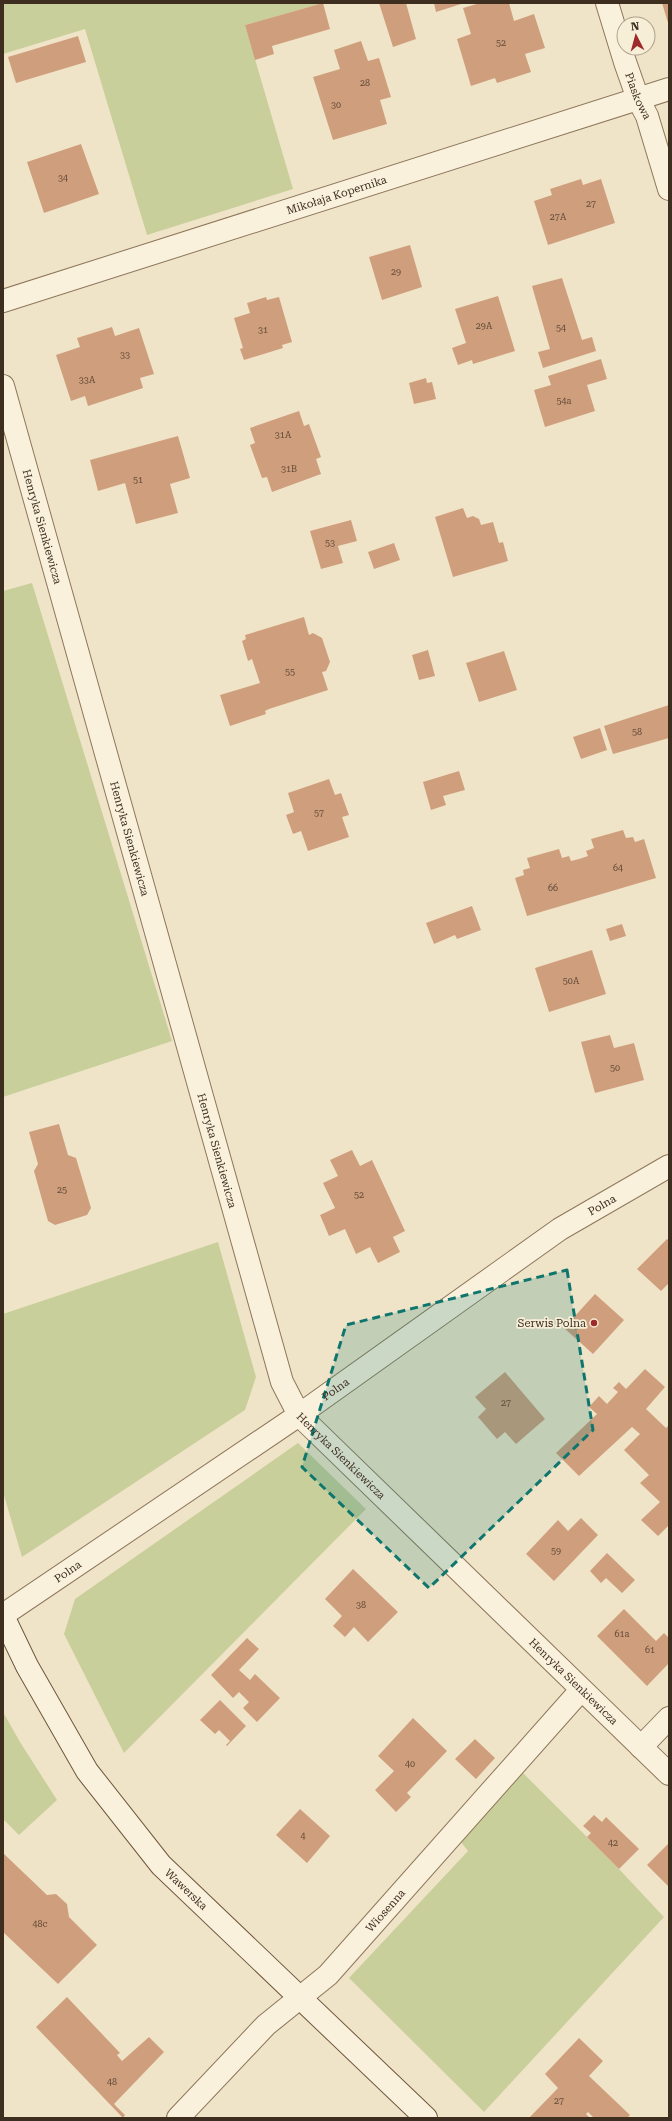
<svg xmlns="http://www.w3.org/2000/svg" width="672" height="2121" viewBox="0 0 672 2121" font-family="'Roboto Serif',serif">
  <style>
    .green { fill: #c9cf9b }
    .building { fill: #cf9f7d }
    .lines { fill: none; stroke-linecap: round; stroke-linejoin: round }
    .street-casing { stroke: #8d765c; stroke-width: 24 }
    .secondary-casing { stroke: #6f573f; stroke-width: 24 }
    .street { stroke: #faf1dc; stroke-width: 22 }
    .secondary { stroke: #faf1dc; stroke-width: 22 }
    .marked { fill: #0f766e; fill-opacity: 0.2; stroke: #0f766e; stroke-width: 3; stroke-dasharray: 8 5; stroke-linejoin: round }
    .poi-dot { fill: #9e2a2b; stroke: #f7eed8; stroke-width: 1.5 }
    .labels { text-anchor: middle; stroke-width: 3.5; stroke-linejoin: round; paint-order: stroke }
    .number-label { font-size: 9px; fill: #624a37 }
    .street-label { font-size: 11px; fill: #3d2e20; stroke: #f7eed8 }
    .poi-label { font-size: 11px; fill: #3d2e20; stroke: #f7eed8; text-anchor: end }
  </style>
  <rect width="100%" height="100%" fill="#f0e4c8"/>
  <!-- green -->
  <path class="green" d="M3 3H323L245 25 293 189 147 235 85 29 3 54Z
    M32 583 172 1041 3 1097V591Z
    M218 1242 256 1377 245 1410 22 1557 3 1492V1314Z
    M298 1443 366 1509 124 1753 64 1634 75 1599Z
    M3 1712 20 1742 57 1800 19 1835 3 1819Z
    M522 1772 619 1869 664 1917 484 2112 349 1978 468 1851 460 1841Z"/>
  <!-- building -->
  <path class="building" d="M323 3 330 29 272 46 274 54 255 60 245 25Z
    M379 3H406L416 39 393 47Z
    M434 3H461V4L436 12Z
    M480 3H509L514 21 534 14 545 48 525 54 531 72 497 83 495 78 471 86 457 39 471 34 463 8Z
    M662 3H669V26Z
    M78 36 86 62 16 83 8 57Z
    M361 41 368 61 379 58 391 97 380 100 387 124 333 140 313 77 340 69 334 50Z
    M81 144 99 194 44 213 27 162Z
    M581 179 583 185 601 179 615 223 548 245 534 201 552 195 550 189Z
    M410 245 422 287 382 300 369 257Z
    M562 278 582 340 592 337 596 351 543 368 538 352 550 349 532 286Z
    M498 296 515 351 473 364 472 360 458 365 452 348 466 343 455 309Z
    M266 297 267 300 279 297 292 342 282 345 283 348 244 360 240 349 243 348 234 318 250 313 247 303Z
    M112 327 115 336 139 328 154 374 140 378 143 388 88 406 85 396 71 401 56 355 80 347 77 338Z
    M601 359 607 379 587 385 595 411 545 427 534 390 551 385 548 376Z
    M426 378 427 383 432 382 436 399 414 404 409 383Z
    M299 411 304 426 309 424 321 457 316 459 321 474 272 492 267 477 262 478 250 445 255 443 250 428Z
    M178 436 190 478 170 484 178 513 136 524 125 483 98 491 90 460Z
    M463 508 467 518 473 516 479 519 481 525 493 522 499 543 503 542 508 561 453 577 435 517Z
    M351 520 357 541 338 546 343 563 321 569 310 531Z
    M394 543 400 560 374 569 368 552Z
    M304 617 309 635 313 633 322 638 330 662 326 671 322 672 328 690 269 709 265 711 266 714 230 726 220 695 260 683 252 659 248 661 242 641 246 639 245 635Z
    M428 650 435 676 419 680 412 655Z
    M504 651 517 690 479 702 466 663Z
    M669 705V738L613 754 604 726Z
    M600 728 607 750 581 759 573 737Z
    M459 771 465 790 443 796 446 805 431 810 423 782Z
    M329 779 335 795 341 793 349 815 342 817 349 837 308 851 301 831 293 834 286 815 294 812 288 793Z
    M623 830 626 838 633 837 635 842 644 839 656 878 527 916 515 878 524 875 523 870 530 868 527 858 559 849 562 858 569 856 571 861 579 859 588 856 586 851 594 848 591 839Z
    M472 906 481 930 457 939 455 935 434 944 426 923Z
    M622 924 626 936 610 941 606 929Z
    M592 950 606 994 549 1012 535 968Z
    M610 1035 614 1048 634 1043 644 1080 595 1093 581 1042Z
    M59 1124 68 1155 76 1158 91 1208 87 1215 55 1225 48 1221 34 1171 38 1164 29 1132Z
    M352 1150 360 1166 372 1160 405 1231 393 1237 400 1252 378 1263 370 1247 356 1254 345 1229 329 1236 320 1215 335 1208 323 1183 338 1176 330 1160Z
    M667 1239 669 1241V1283L661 1291 637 1269Z
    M595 1294 624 1320 593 1354 564 1328Z
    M645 1369 665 1387 646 1409 666 1428 669 1425V1525L658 1536 641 1520 660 1502 640 1483 649 1475 624 1450 640 1434 632 1427 579 1476 556 1453 597 1414 589 1407 599 1396 607 1404 618 1392 613 1388 619 1382 626 1389Z
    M505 1372 545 1419 516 1444 505 1432 497 1439 478 1417 486 1409 475 1397Z
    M581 1518 598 1535 554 1581 526 1554 558 1520 568 1531Z
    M607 1553 635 1580 622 1593 606 1578 601 1583 590 1571Z
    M353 1569 398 1612 368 1642 354 1627 345 1637 333 1626 342 1616 325 1599Z
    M624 1609 656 1641 664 1633 669 1638V1663L647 1686 597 1636Z
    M247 1638 259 1649 239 1670 250 1680 255 1674 280 1698 257 1722 243 1708 249 1702 239 1692 233 1698 211 1675Z
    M220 1700 246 1726 227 1746 226 1745 230 1741 219 1730 215 1734 200 1720Z
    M413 1718 447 1751 407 1793 411 1797 396 1812 375 1790 394 1771 378 1756Z
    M475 1739 495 1758 476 1779 455 1759Z
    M300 1809 330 1836 307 1863 276 1835Z
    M594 1815 602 1822 606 1817 639 1849 619 1869 587 1837 591 1833 583 1826Z
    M669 1843V1887L647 1865Z
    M3 1853 47 1895 56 1894 67 1904 69 1917 97 1945 58 1984 3 1932Z
    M67 1997 120 2053 117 2055 122 2061 149 2037 164 2052 114 2104 125 2115 123 2118 36 2027Z
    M579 2038 603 2061 589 2076 630 2115 627 2118H594L588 2112 586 2114 590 2118H529L558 2088 545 2074Z"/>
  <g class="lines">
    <defs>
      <g id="street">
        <path id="s1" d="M607 3 625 62 638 99 647 116 669 189"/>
        <path id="s2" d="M3 301 669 89"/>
        <path id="s3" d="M3 386 282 1382 299 1415 669 1774"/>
        <path id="s4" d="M3 1615 299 1415 560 1229 669 1166"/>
        <path d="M641 1747 669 1718"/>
        <path id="s5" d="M178 2118 266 2025 328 1975 581 1690"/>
      </g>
      <g id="secondary">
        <path id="s6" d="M3 1616 27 1666 87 1771 161 1865 426 2118"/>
      </g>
    </defs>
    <!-- street casing -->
    <use href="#street" class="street-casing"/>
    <!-- secondary casing -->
    <use href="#secondary" class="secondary-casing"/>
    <!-- street -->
    <use href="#street" class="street"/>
    <!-- secondary -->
    <use href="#secondary" class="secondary"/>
  </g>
  <!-- marked area -->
  <path class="marked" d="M567 1270 593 1430 429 1588 302 1467 346 1325Z"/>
  <!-- markers -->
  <circle class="poi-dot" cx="594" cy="1323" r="4"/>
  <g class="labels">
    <!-- number labels -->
    <g class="number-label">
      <text x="501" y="46">52</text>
      <text x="365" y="86">28</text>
      <text x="336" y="108">30</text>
      <text x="63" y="181">34</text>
      <text x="591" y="207">27</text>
      <text x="558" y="220">27A</text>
      <text x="396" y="275">29</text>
      <text x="484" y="329">29A</text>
      <text x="561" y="331">54</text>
      <text x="263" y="333">31</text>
      <text x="125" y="358">33</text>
      <text x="87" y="383">33A</text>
      <text x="564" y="404">54a</text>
      <text x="283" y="438">31A</text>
      <text x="289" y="472">31B</text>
      <text x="138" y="483">51</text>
      <text x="330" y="546">53</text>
      <text x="290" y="675">55</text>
      <text x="637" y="735">58</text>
      <text x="319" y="816">57</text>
      <text x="618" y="871">64</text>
      <text x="553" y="891">66</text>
      <text x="571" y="984">50A</text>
      <text x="615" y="1071">50</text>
      <text x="62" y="1193">25</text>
      <text x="359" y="1198">52</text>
      <text x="506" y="1406">27</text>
      <text x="556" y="1554">59</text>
      <text x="361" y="1608">38</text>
      <text x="622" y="1637">61a</text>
      <text x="650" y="1653">61</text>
      <text x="410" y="1767">40</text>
      <text x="303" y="1839">4</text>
      <text x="613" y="1846">42</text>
      <text x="40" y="1927">48c</text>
      <text x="112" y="2085">48</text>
      <text x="559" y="2104">27</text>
    </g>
    <!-- street labels -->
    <g class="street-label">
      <text dy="4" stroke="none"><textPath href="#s1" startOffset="98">Piaskowa</textPath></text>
      <text dy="4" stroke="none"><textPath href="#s2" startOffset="350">Mikołaja Kopernika</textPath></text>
      <text dy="4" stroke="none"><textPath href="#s3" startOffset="146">Henryka Sienkiewicza</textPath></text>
      <text dy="4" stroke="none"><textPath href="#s3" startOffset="470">Henryka Sienkiewicza</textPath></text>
      <text dy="4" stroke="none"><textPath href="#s3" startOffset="794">Henryka Sienkiewicza</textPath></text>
      <text dy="4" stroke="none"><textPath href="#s4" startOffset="726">Polna</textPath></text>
      <text dy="4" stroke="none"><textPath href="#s4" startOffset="402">Polna</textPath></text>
      <text dy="4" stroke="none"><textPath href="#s3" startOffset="1130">Henryka Sienkiewicza</textPath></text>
      <text dy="4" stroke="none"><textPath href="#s4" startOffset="78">Polna</textPath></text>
      <text dy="4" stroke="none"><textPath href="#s3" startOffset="1454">Henryka Sienkiewicza</textPath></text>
      <text dy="4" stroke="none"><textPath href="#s6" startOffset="331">Wawerska</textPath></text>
      <text dy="4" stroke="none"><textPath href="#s5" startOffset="294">Wiosenna</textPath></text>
    </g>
    <!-- poi labels -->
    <g class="poi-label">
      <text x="586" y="1327">Serwis Polna</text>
    </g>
  </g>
  <!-- border -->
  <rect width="672" height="2121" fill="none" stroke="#3d2e20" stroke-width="8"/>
  <!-- north arrow -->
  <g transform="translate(636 36) rotate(354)"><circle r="19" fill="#f7eed8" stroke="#ada18e"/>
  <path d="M0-3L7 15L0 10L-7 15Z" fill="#9e2a2b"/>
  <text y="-6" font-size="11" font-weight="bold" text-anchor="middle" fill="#3d2e20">N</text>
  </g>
</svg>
